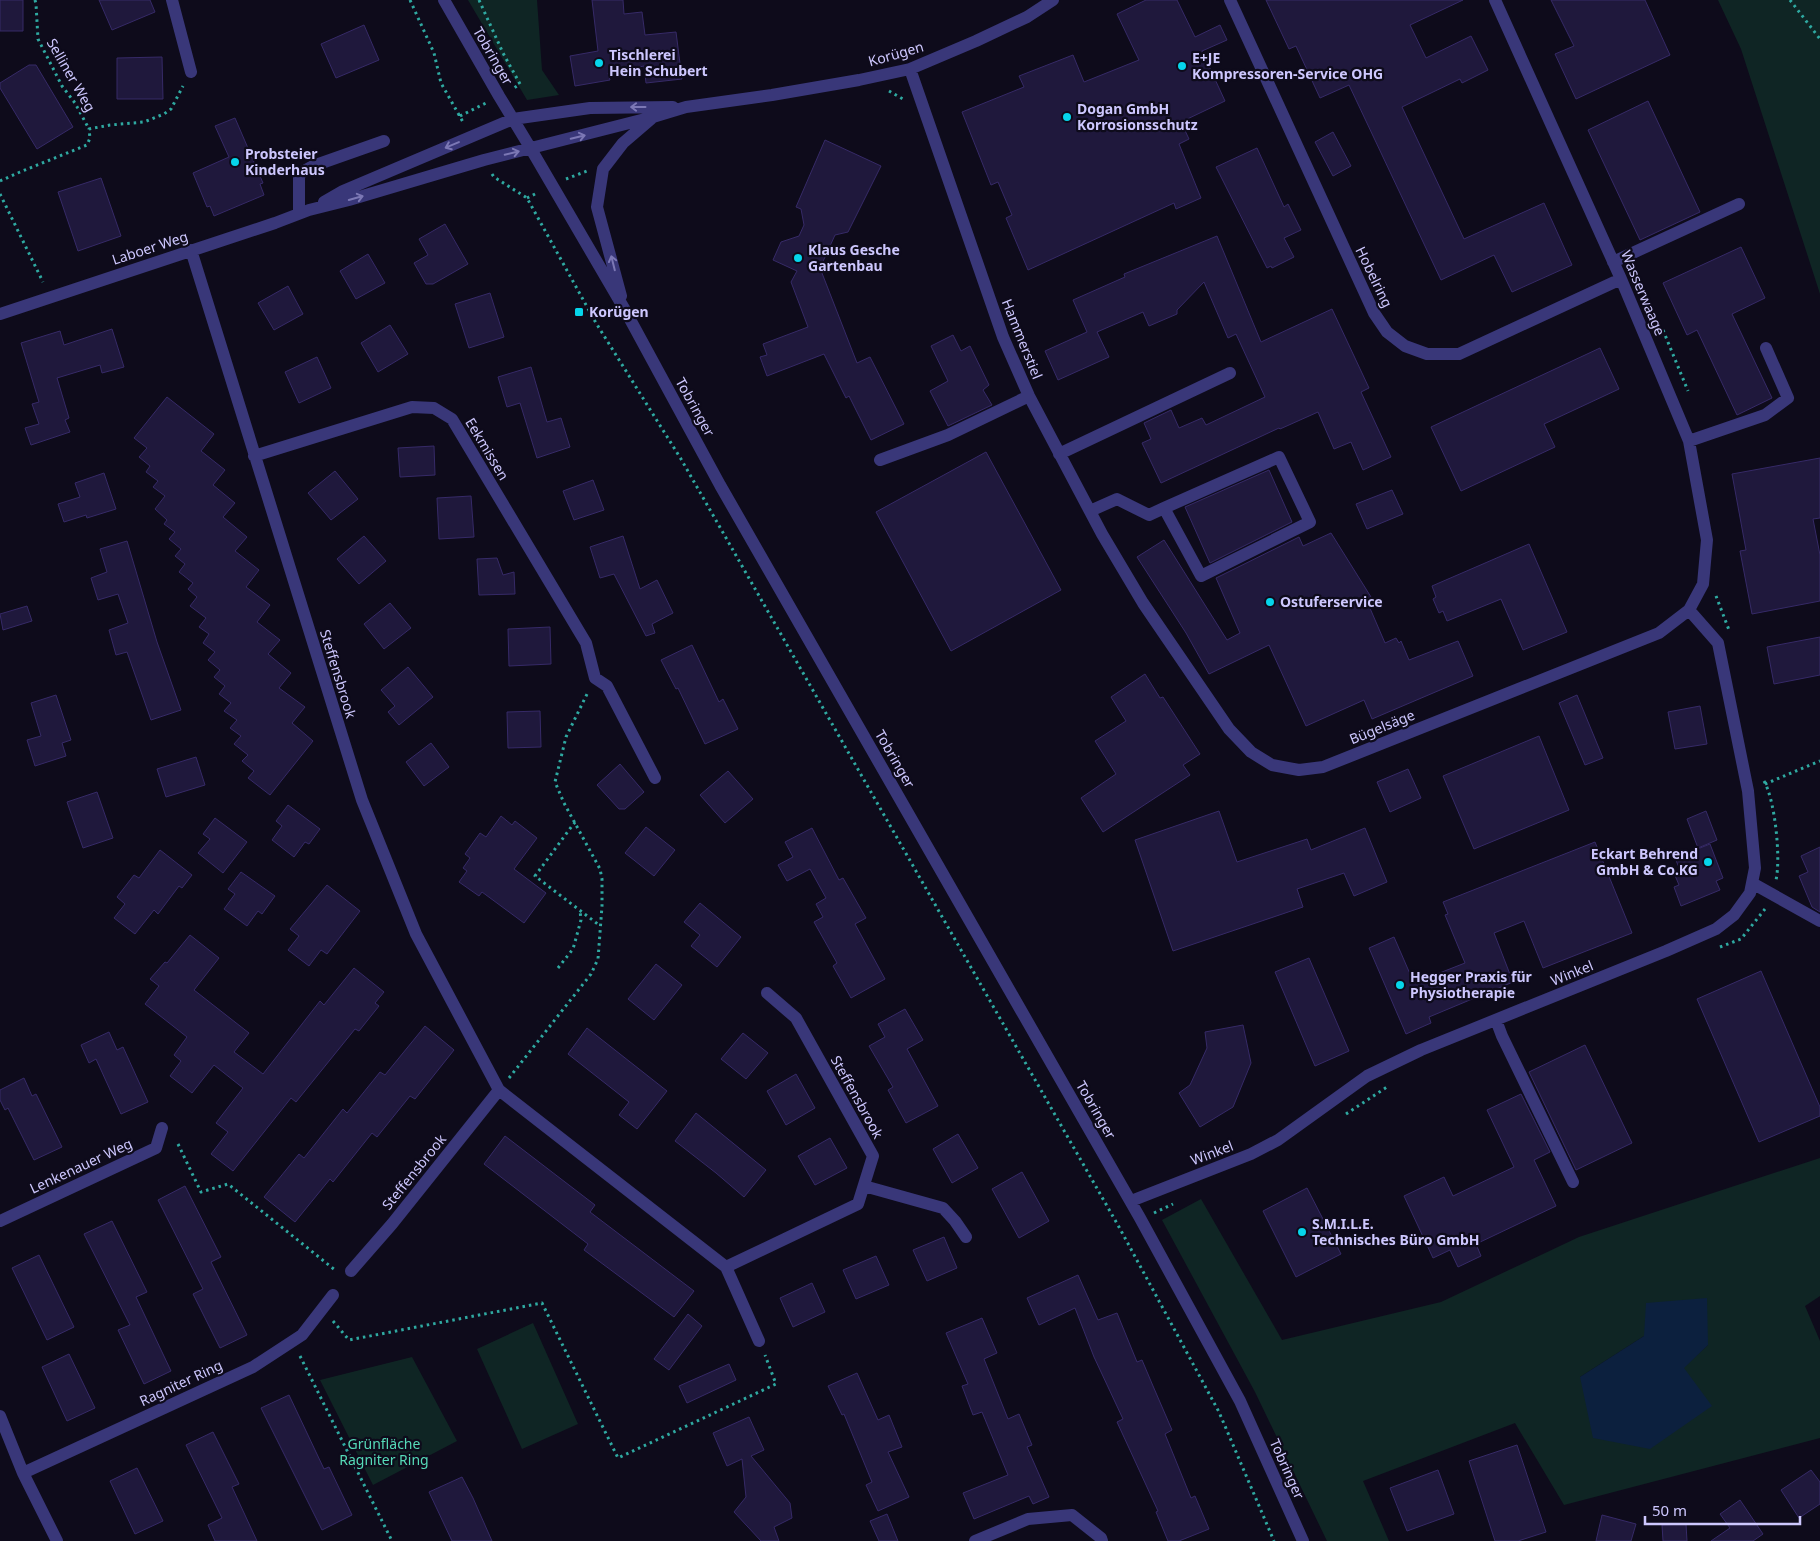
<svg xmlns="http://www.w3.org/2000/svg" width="1820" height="1541" viewBox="0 0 1820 1541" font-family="'Noto Sans',sans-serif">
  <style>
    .green { fill: #0f2524; fill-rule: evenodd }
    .water { fill: #0c203e }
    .building { fill: #1f183c; stroke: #362a67 }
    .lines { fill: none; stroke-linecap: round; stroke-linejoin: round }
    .path { stroke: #2fa9a1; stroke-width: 3; stroke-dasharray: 2.5 4; stroke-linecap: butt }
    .minor { stroke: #393779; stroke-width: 12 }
    .oneway { stroke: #7c78b5 }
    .poi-dot { fill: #06d5eb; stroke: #0e0b1b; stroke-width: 2 }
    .labels { text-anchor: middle; stroke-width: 4.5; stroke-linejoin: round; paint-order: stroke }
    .street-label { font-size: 14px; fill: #cdc7fe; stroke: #0e0b1b }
    .poi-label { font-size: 14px; font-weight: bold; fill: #cdc7fe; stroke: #0e0b1b; text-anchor: start }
    .park-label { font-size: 14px; fill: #56dab8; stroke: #0e0b1b }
  </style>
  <rect width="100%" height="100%" fill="#0e0b1b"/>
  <!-- green -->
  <path class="green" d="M468 0H537L542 70 559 95 527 100Z
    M1718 0H1820V294L1741 49Z
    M1820 1158V1296L1805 1306 1820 1341V1438L1564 1505 1515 1423 1363 1481 1389 1541H1327L1255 1392 1162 1220 1201 1199 1282 1340 1441 1302 1579 1237ZM1644 1336 1708 1345 1683 1368 1580 1377Z
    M533 1323 578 1424 522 1449 477 1349Z
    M412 1357 457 1441 373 1485 320 1380Z"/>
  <!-- water -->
  <path class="water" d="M1707 1298 1708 1345 1684 1368 1712 1406 1650 1449 1593 1438 1580 1377 1644 1336 1646 1303Z"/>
  <!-- building -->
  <path class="building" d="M0 0H23V31H0Z
    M99 0H150L155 12 112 30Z
    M592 0H623L624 14 642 12 645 35 676 32 682 79 646 83 644 66 608 73 610 80 575 86 570 56 598 51Z
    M1146 0H1177L1195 37 1220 25 1227 40 1202 51 1225 101 1181 122 1189 139 1179 144 1201 198 1176 209 1174 203 1028 270 1006 218 1012 215 998 182 991 185 962 112 1024 87 1019 76 1073 55 1084 82 1139 60 1117 14Z
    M1266 0H1463L1410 25 1426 58 1471 36 1488 70 1462 83 1460 79 1402 107 1464 239 1544 203 1572 265 1512 292 1494 255 1441 280 1349 85 1320 98 1296 46 1289 49Z
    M1551 0H1645L1670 55 1576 99 1555 54 1574 46Z
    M364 25 379 60 336 78 321 44Z
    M162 57 163 99H117V58Z
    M29 65H36L73 127 37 149 0 88V83Z
    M1648 101 1700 212 1640 240 1588 130Z
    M235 118 263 183 260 184 264 195 214 216 210 206 207 207 193 173 229 157 215 126Z
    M1333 132 1351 166 1333 176 1315 142Z
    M825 140 881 166 848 232 835 235 820 268 857 363 870 357 904 424 871 440 849 396 846 398 824 354 767 376 760 357 767 355 763 344 808 327 791 282 797 271 773 260 781 242 799 236 804 225 801 209 796 207Z
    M1257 148 1284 207 1288 204 1301 230 1284 238 1294 257 1272 268 1271 266 1267 268 1216 167Z
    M101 178 121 236 78 251 58 192Z
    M445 224 468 264 433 284H426L414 263 428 255 419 239Z
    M1217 236 1261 342 1332 309 1369 388 1361 392 1391 457 1363 470 1351 442 1334 449 1318 412 1280 429 1279 428 1161 483 1142 443 1151 439 1144 423 1171 410 1179 428 1202 418 1206 425 1265 397 1236 334 1228 338 1204 282 1177 310V314L1149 326 1143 312 1097 332 1109 357 1058 380 1045 351 1087 332 1073 300 1125 277 1124 274Z
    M1741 247 1765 298 1732 314 1772 398 1737 415 1697 330 1687 335 1663 283Z
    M368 254 385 283 356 299 340 271Z
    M288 286 303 314 274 330 258 303Z
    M490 293 504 337 469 348 455 304Z
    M390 325 408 354 378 372 361 343Z
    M112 329 124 367 102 373 100 365 57 378 69 418 65 420 70 432 31 445 25 428 39 424 32 404 39 402 21 343 60 331 64 345Z
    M953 335 961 351 970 346 989 385 983 390 992 405 948 426 930 391 948 381 931 346Z
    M1600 348 1619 389 1544 424 1555 447 1461 491 1431 427Z
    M317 357 331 388 299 403 285 372Z
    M531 367 547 422 561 418 570 447 537 458 520 403 507 407 498 377Z
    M167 397 214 434 201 451 225 470 213 485 235 503 223 517 247 537 235 551 259 570 246 587 270 605 257 622 280 640 268 654 291 673 279 688 305 707 292 723 313 741 270 795 248 778 254 771 242 761 248 755 234 744 241 736 230 728 237 720 224 711 231 703 219 694 225 686 214 677 220 670 208 660 215 652 203 643 209 634 199 627 206 618 190 606 197 597 188 589 193 583 179 572 185 564 175 556 181 549 169 539 175 532 164 524 167 520 155 509 165 496 153 487 158 481 146 472 150 466 139 457 147 448 134 438Z
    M434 446 435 475 400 477 398 448Z
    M986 452 1061 590 951 651 876 512Z
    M1820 458V518L1813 519 1820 555V601L1752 614 1740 551 1746 550 1732 474Z
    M1269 470 1292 522 1210 563 1185 507Z
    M335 471 358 499 331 520 308 493Z
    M104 473 116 509 87 518 86 515 64 522 58 504 80 497 75 483Z
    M593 480 604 510 574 520 563 491Z
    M1392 490 1403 514 1367 529 1356 504Z
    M471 496 474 537 439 539 437 498Z
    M1331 533 1371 597 1366 599 1385 643 1396 638 1399 643 1401 641 1409 660 1458 641 1473 676 1372 719 1364 700 1306 726 1269 645 1209 674 1186 633 1137 557 1164 540 1227 640 1240 633 1216 578 1299 537 1303 546Z
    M364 536 386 561 359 584 337 559Z
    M623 536 640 589 657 580 673 613 652 624 655 633 646 636 614 574 600 578 590 547Z
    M127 541 157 642 181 710 151 720 127 652 116 655 109 630 128 623 118 594 98 600 91 578 107 572 100 549Z
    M1529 544 1567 632 1523 650 1501 599 1447 621 1443 611 1439 613 1433 599 1436 597 1432 586Z
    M497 558 503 575 514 572 515 594 479 595 477 559Z
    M390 603 411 628 384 649 364 624Z
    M27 606 32 621 3 630 0 614Z
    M550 627 551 664 509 666 508 629Z
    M1820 637V675L1774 684 1767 647Z
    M692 645 719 702 723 699 738 729 705 744 678 688 676 689 661 660Z
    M408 667 433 697 399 725 388 712 395 706 381 690Z
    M1145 674 1160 698 1163 697 1200 754 1183 765 1190 775 1103 832 1081 798 1116 774 1095 741 1126 721 1111 697Z
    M56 695 71 740 62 743 66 756 35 766 27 740 41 736 31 703Z
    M1577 695 1603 758 1585 765 1559 703Z
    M1700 706 1707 744 1675 749 1668 712Z
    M540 711 541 747 508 748 507 712Z
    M1539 736 1569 810 1474 849 1443 776Z
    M431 743 449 767 424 786 406 762Z
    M196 757 205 785 166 797 157 769Z
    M620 764 644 792 625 809H619L597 785Z
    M1408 769 1421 798 1390 812 1377 782Z
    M728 771 753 799 725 823 700 795Z
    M97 792 113 838 83 848 67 802Z
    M288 805 320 829 309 844 305 842 294 857 272 840 282 826 276 821Z
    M1219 811 1237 862 1307 839 1311 850 1365 828 1387 882 1354 896 1344 873 1297 889 1303 907 1173 951 1135 840Z
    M1706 811 1717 840 1698 848 1687 819Z
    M501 816 512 825 515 821 537 838 514 869 546 893 524 923 482 892 479 896 459 882 467 871 463 868 470 858 465 854 480 833 486 837Z
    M215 818 247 842 223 873 198 853 210 839 203 834Z
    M646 827 675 850 654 876 625 853Z
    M812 828 839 880 843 878 866 918 855 924 885 979 851 998 833 966 837 963 814 922 823 917 816 904 826 898 810 869 787 881 778 865 793 857 785 842Z
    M1595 842 1632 933 1543 968 1524 921 1494 933 1513 982 1429 1017 1431 1023 1406 1034 1369 948 1394 937 1414 983 1465 963 1445 915 1448 914 1443 902Z
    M1710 844 1723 878 1716 881 1720 890 1681 906 1674 887 1679 885 1674 873 1680 870 1675 858Z
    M1820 847V912L1812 907 1799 876 1808 872 1801 856Z
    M160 850 192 875 182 888 179 886 158 914 154 910 135 934 114 918 125 904 117 897 134 875 139 878Z
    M241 872 275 896 262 914 258 911 247 926 224 909 235 894 228 889Z
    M327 885 360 911 327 954 321 950 309 966 288 950 299 936 290 929Z
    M700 903 741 937 717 967 691 946 700 935 684 922Z
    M190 935 219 958 194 990 249 1033 234 1052 263 1074 320 1001 324 1005 354 968 384 992 375 1003 379 1006 359 1031 355 1029 296 1102 291 1098 233 1171 211 1154 228 1132 216 1123 243 1088 214 1065 192 1093 170 1076 181 1061 174 1055 187 1037 145 1004 159 986 150 979 165 962 167 963Z
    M1309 958 1349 1051 1315 1066 1275 972Z
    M656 964 682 985 654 1020 628 999Z
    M1761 971 1820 1107V1116L1759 1142 1697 999Z
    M905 1009 923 1040 907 1049 938 1106 906 1123 888 1090 893 1087 869 1046 885 1037 878 1024Z
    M1243 1025 1251 1063 1233 1107 1200 1127 1179 1093 1190 1085 1207 1048 1205 1032Z
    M425 1026 454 1050 415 1099 410 1096 377 1137 372 1133 333 1182 330 1179 295 1222 264 1197 299 1154 304 1158 343 1109 347 1113 380 1072 385 1075Z
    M587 1028 667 1091 637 1129 619 1115 629 1102 568 1054Z
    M109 1032 117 1050 123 1047 148 1102 121 1114 96 1059 89 1063 81 1045Z
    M743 1033 768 1053 746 1079 721 1059Z
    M1585 1045 1632 1143 1576 1170 1529 1072Z
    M796 1074 815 1108 786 1125 767 1091Z
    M24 1078 32 1096 36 1094 62 1147 34 1160 8 1108 5 1110 0 1100V1090Z
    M1521 1094 1550 1152 1534 1160 1556 1206 1476 1244 1481 1256 1458 1267 1450 1250 1433 1258 1404 1196 1444 1177 1453 1196 1514 1167 1487 1110Z
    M696 1113 766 1170 744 1197 716 1173 675 1141Z
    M958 1134 978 1168 952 1183 933 1149Z
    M505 1136 595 1205 590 1212 694 1291 674 1317 584 1250 588 1244 484 1164Z
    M830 1138 847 1168 815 1185 798 1156Z
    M1022 1172 1049 1221 1019 1238 992 1189Z
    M185 1186 221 1257 211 1262 247 1335 220 1348 193 1294 203 1289 158 1200Z
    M1307 1188 1341 1254 1296 1277 1263 1211Z
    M112 1221 147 1292 136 1297 171 1371 144 1384 118 1330 130 1325 84 1234Z
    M944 1237 957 1268 927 1281 913 1250Z
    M39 1255 74 1327 47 1340 12 1268Z
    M876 1256 889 1285 856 1299 843 1270Z
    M1078 1275 1098 1320 1117 1313 1137 1362 1142 1360 1153 1386 1172 1430 1165 1434 1191 1498 1195 1496 1209 1529 1179 1541H1168L1156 1512 1158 1511 1117 1422 1123 1419 1094 1357 1075 1308 1039 1325 1027 1298Z
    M812 1283 825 1312 793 1327 780 1298Z
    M688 1314 702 1326 669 1370 654 1359Z
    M982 1318 997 1353 984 1359 1008 1419 1019 1414 1032 1445 1027 1447 1049 1497 1033 1504 1029 1496 974 1519 963 1493 1008 1475 982 1412 973 1415 962 1386 968 1384 946 1333Z
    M69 1354 95 1408 67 1421 42 1367Z
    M729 1364 736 1380 687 1403 679 1386Z
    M857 1373 878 1420 889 1415 902 1447 888 1452 909 1497 878 1511 866 1485 872 1482 844 1414 842 1415 828 1386Z
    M289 1395 324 1469 329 1467 352 1515 322 1530 261 1408Z
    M749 1417 764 1450 751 1456 790 1503 792 1518 774 1527 779 1541H761L734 1512 746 1497 742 1459 727 1466 713 1433Z
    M213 1432 239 1484 232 1487 257 1541H215L208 1525 222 1518 186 1445Z
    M1517 1445 1546 1532 1518 1541H1495L1469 1461Z
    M137 1468 163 1521 135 1534 110 1481Z
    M1438 1470 1454 1514 1407 1531 1390 1488Z
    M1811 1470 1820 1482V1504L1799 1518 1781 1490Z
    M462 1477 473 1498 492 1541H452L429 1492Z
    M1740 1500 1763 1534 1753 1541H1711L1730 1528 1720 1514Z
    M887 1514 898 1541H879L870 1521Z
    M1602 1515 1636 1524 1631 1541H1596Z
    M1686 1524 1687 1541H1663L1662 1525Z"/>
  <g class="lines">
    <!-- path -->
    <path class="path" d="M35 0 36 4 38 39 62 86 75 103 89 129
      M410 0 434 53 441 83 463 122
      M479 0 503 53 520 84 514 88
      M1790 0 1820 39
      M889 91 903 99
      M460 116 486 103
      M492 174 494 177 527 198 596 323 681 459 1119 1227 1219 1412 1274 1541
      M566 179 587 171
      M0 181 20 172 87 145 90 138 89 129 110 125 144 122 164 114 171 109 183 86
      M0 194 43 282
      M527 198 537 193
      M1663 330 1688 391
      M1716 596 1729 630
      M1764 781C1775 800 1781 858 1776 880
      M1765 784 1820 761
      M575 822 535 876 599 925
      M1720 947 1741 939 1765 909
      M558 968 573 949 581 920 580 910
      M509 1078 591 974 598 959 602 906V879L600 869 564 803 555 782 566 737 588 692
      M1346 1114 1387 1087
      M178 1144 201 1192 228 1184 335 1270
      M1154 1213 1173 1204
      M333 1321 349 1340 542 1303 618 1458 776 1384 765 1355
      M300 1356 392 1541"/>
    <!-- minor -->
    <path class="minor" d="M172 0 191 72
      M444 0 499 96 531 149 625 310 720 485 1140 1218 1240 1401 1303 1541
      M1230 0 1374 313 1387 332 1405 346 1427 354H1459L1621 279
      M910 69 1003 337 1029 396 1102 534 1143 603 1229 729 1251 752 1272 765 1299 770 1323 767 1659 633 1689 610 1703 584 1707 540 1689 441 1621 279 1495 0
      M324 202 343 191 513 119 590 108 673 107
      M299 213V174L313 166 384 141
      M191 250 362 800 416 934 499 1090 726 1267 759 1341
      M1613 262 1739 204
      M621 296 597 207 603 169 623 143 651 119
      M0 314 275 223 309 210 349 200 484 160 653 117 686 107 772 95 859 80 910 69 976 41 1027 17 1053 0
      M1689 441 1765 415 1788 398 1766 348
      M1059 454 1230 373
      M254 456 412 407 434 408 452 419 586 643 595 678 607 686 655 778
      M880 460 948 435 1029 396
      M1090 511 1117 499 1149 515 1164 508 1279 457 1310 522 1201 576 1164 508
      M1752 883 1820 921
      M1496 1020 1502 1036 1573 1182
      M864 1186 943 1208 955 1221 966 1237
      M1131 1201 1251 1154 1278 1140 1367 1076 1421 1050 1666 951 1716 929 1734 915 1750 893 1755 868 1748 791 1718 643 1689 610
      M0 1221 156 1148 162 1128
      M726 1267 858 1204 873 1156 796 1018 767 993
      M351 1271 392 1224 499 1090
      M0 1416 23 1473 57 1541
      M23 1473 253 1367 302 1335 333 1295
      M975 1541 1028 1519 1072 1515 1101 1538 1102 1541"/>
  </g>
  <!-- one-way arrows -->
  <defs><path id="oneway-shaft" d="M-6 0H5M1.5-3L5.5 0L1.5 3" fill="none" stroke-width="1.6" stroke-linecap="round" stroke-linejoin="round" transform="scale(1.25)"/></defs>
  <g class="oneway">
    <use href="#oneway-shaft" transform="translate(638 107) rotate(180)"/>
    <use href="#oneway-shaft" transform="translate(578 137) rotate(-14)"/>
    <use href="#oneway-shaft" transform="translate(452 145) rotate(157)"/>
    <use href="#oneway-shaft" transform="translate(512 153) rotate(-14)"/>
    <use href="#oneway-shaft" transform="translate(356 198) rotate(-16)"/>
    <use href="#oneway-shaft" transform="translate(613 263) rotate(-104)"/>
  </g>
  <!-- markers -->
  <g class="poi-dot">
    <circle cx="599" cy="63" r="5"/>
    <circle cx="1182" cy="66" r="5"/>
    <circle cx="1067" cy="117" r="5"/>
    <circle cx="235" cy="162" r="5"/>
    <circle cx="798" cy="258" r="5"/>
    <rect x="574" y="307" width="10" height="10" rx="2.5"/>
    <circle cx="1270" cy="602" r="5"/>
    <circle cx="1708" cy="862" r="5"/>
    <circle cx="1400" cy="985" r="5"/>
    <circle cx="1302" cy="1232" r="5"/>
  </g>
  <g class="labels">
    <!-- street labels -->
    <g class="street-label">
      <text transform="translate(896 54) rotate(-16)" y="5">Korügen</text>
      <text transform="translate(493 56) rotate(60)" y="5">Tobringer</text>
      <text transform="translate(71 75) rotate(60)" y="5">Selliner Weg</text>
      <text transform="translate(150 248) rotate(-18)" y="5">Laboer Weg</text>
      <text transform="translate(1374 277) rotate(64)" y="5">Hobelring</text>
      <text transform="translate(1643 293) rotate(67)" y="5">Wasserwaage</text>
      <text transform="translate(1022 339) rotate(68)" y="5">Hammerstiel</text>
      <text transform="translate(695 407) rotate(61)" y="5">Tobringer</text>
      <text transform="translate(487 449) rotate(59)" y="5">Eekmissen</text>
      <text transform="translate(338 674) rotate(73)" y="5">Steffensbrook</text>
      <text transform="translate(1382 727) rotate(-22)" y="5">Bügelsäge</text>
      <text transform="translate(895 759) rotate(60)" y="5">Tobringer</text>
      <text transform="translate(1572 973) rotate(-22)" y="5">Winkel</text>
      <text transform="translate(857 1097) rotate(61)" y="5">Steffensbrook</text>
      <text transform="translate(1096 1110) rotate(60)" y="5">Tobringer</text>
      <text transform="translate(1212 1153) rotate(-21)" y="5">Winkel</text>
      <text transform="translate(81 1166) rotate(-25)" y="5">Lenkenauer Weg</text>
      <text transform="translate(414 1172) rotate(-51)" y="5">Steffensbrook</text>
      <text transform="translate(181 1383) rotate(-25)" y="5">Ragniter Ring</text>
      <text transform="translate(1287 1469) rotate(66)" y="5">Tobringer</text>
    </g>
    <!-- poi labels -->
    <g class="poi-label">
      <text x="609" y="60">Tischlerei<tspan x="609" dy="16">Hein Schubert</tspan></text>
      <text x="1192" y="63">E+JE<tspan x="1192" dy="16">Kompressoren-Service OHG</tspan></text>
      <text x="1077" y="114">Dogan GmbH<tspan x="1077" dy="16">Korrosionsschutz</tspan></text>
      <text x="245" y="159">Probsteier<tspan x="245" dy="16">Kinderhaus</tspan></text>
      <text x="808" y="255">Klaus Gesche<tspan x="808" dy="16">Gartenbau</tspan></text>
      <text x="589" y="317">Korügen</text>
      <text x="1280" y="607">Ostuferservice</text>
      <text x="1698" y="859" text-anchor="end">Eckart Behrend<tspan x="1698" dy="16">GmbH &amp; Co.KG</tspan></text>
      <text x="1410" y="982">Hegger Praxis für<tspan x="1410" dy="16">Physiotherapie</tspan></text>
      <text x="1312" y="1229">S.M.I.L.E.<tspan x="1312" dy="16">Technisches Büro GmbH</tspan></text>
    </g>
    <!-- park labels -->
    <g class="park-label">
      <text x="384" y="1449">Grünfläche<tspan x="384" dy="16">Ragniter Ring</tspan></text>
    </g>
  </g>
  <!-- scale -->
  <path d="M1645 1516v8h155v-8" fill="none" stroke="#cdc7fe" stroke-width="2.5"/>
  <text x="1652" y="1516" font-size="15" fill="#cdc7fe" stroke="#0e0b1b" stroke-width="4" paint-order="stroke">50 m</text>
</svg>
